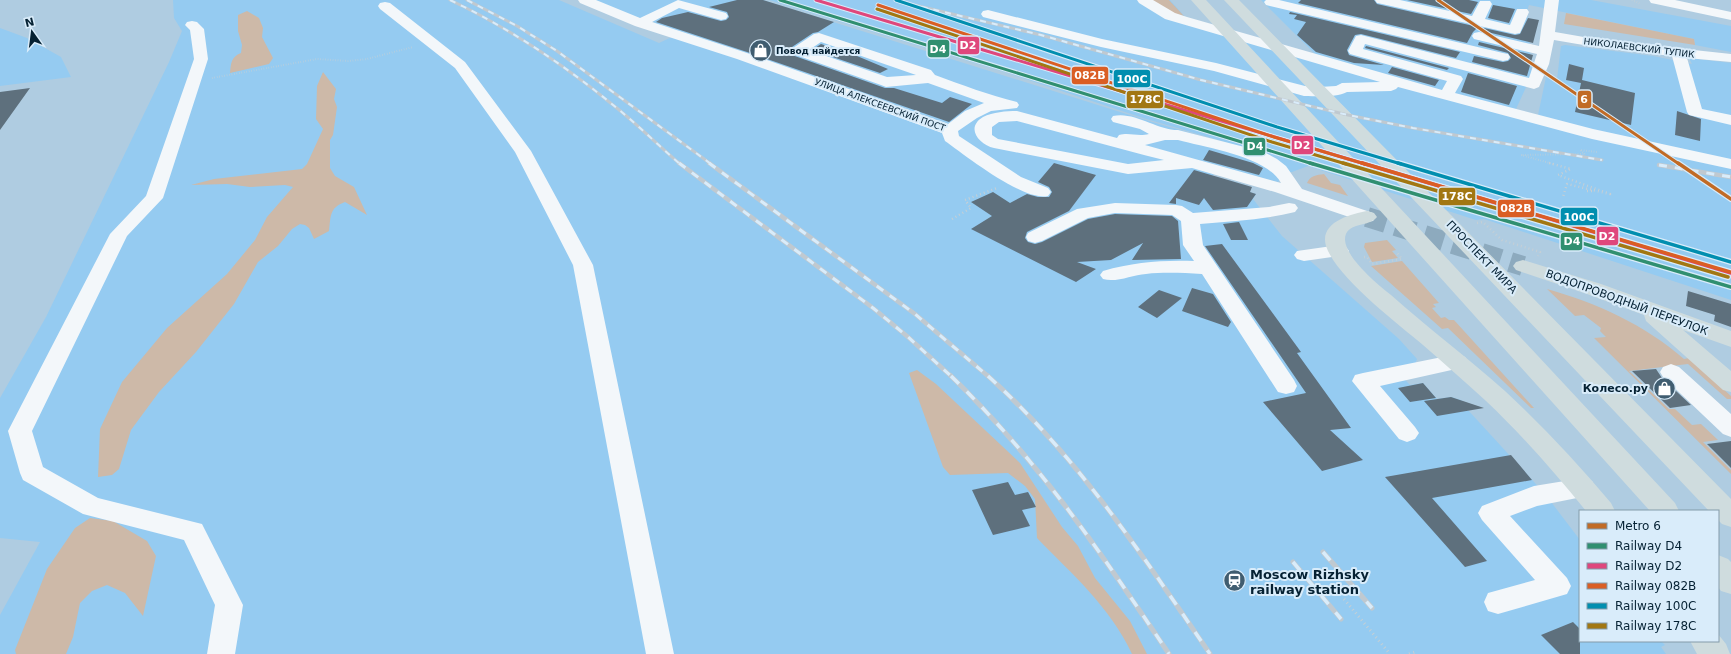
<svg xmlns="http://www.w3.org/2000/svg" width="1731" height="654" viewBox="0 0 1731 654" font-family="'DejaVu Sans',sans-serif">
  <style>
    .built { fill: #95cbf1 }
    .green { fill: #cdb9a8 }
    .building { fill: #5e707d }
    .lines { fill: none; stroke-linecap: round; stroke-linejoin: round }
    .major-tunnel { stroke: #8daabe; stroke-width: 20; stroke-dasharray: 20 10; stroke-linecap: butt }
    .path-far2 { stroke: #c5cfd5; stroke-width: 2; stroke-dasharray: 0.5 2; stroke-linecap: butt }
    .path-far1 { stroke: #c5cfd5; stroke-width: 2.5; stroke-dasharray: 1 3; stroke-linecap: butt }
    .path { stroke: #c5cfd5; stroke-width: 3; stroke-dasharray: 1 3.5; stroke-linecap: butt }
    .minor { fill: #f3f7fa; fill-rule: evenodd }
    .major { fill: #cfdcde; fill-rule: evenodd }
    .rail-far2-casing { stroke: #c0c9d0; stroke-width: 3 }
    .rail-far1-casing { stroke: #c0c9d0; stroke-width: 4.5 }
    .rail-casing { stroke: #c0c9d0; stroke-width: 5 }
    .rail-far2 { stroke: #d9ecfa; stroke-width: 2; stroke-dasharray: 6; stroke-linecap: butt }
    .rail-far1 { stroke: #d9ecfa; stroke-width: 3; stroke-dasharray: 8; stroke-linecap: butt }
    .rail { stroke: #d9ecfa; stroke-width: 3.5; stroke-dasharray: 11; stroke-linecap: butt }
    .rail-1-far1-casing { stroke: #d9ecfa; stroke-width: 5 }
    .rail-1-casing { stroke: #d9ecfa; stroke-width: 6 }
    .rail-2-far1-casing { stroke: #d9ecfa; stroke-width: 5 }
    .rail-2-casing { stroke: #d9ecfa; stroke-width: 6 }
    .rail-3-far1-casing { stroke: #d9ecfa; stroke-width: 5 }
    .rail-3-casing { stroke: #d9ecfa; stroke-width: 6 }
    .rail-4-far1-casing { stroke: #d9ecfa; stroke-width: 5 }
    .rail-4-casing { stroke: #d9ecfa; stroke-width: 6 }
    .rail-5-far1-casing { stroke: #d9ecfa; stroke-width: 5 }
    .rail-5-casing { stroke: #d9ecfa; stroke-width: 6 }
    .rail-1-far1 { stroke: #308f70; stroke-width: 3 }
    .rail-1 { stroke: #308f70; stroke-width: 3.5 }
    .rail-2-far1 { stroke: #df477c; stroke-width: 3 }
    .rail-2 { stroke: #df477c; stroke-width: 3.5 }
    .rail-3-far1 { stroke: #da5e24; stroke-width: 3 }
    .rail-3 { stroke: #da5e24; stroke-width: 3.5 }
    .rail-4-far1 { stroke: #018eaf; stroke-width: 3 }
    .rail-4 { stroke: #018eaf; stroke-width: 3.5 }
    .rail-5-far1 { stroke: #a27712; stroke-width: 3 }
    .rail-5 { stroke: #a27712; stroke-width: 3.5 }
    .metro-1-far1-casing { stroke: #d9ecfa; stroke-width: 5 }
    .metro-1-casing { stroke: #d9ecfa; stroke-width: 6 }
    .metro-1-far1 { stroke: #c16b26; stroke-width: 3 }
    .metro-1 { stroke: #c16b26; stroke-width: 3.5 }
    .labels { text-anchor: middle; stroke-width: 4; stroke-linejoin: round; paint-order: stroke }
    .far-street-label { font-size: 9px; fill: #052133; stroke: #d9ecfa }
    .far-poi-label { font-size: 9px; font-weight: bold; fill: #052133; stroke: #d9ecfa; text-anchor: start }
    .street-label { font-size: 11px; fill: #052133; stroke: #d9ecfa }
    .poi-label { font-size: 11px; font-weight: bold; fill: #052133; stroke: #d9ecfa; text-anchor: end }
    .near-poi-label { font-size: 13px; font-weight: bold; fill: #052133; stroke: #d9ecfa; text-anchor: start }
    .line-badge { stroke: #d9ecfa; stroke-width: 1.5 }
    .badge-label { font-size: 11px; text-anchor: middle; font-weight: bold; fill: #fff }
  </style>
  <rect width="100%" height="100%" fill="#afcce1"/>
  <!-- built -->
  <path class="built" d="M173 0H559L659 43 674 36 652 21 632 16 594 0H763L1152 122 1297 163 1143 118 1008 73 769 0H1170L1186 18 1317 56 1261 0H1591L1731 26V52L1695 45 1694 39 1529 5 1527 11 1532 74 1516 109 1538 115 1546 77 1557 79 1561 46 1565 45 1653 56 1692 64 1689 58 1731 63V300L1484 219 1476 220 1308 166 1292 172 1277 173 1280 180 1278 182 1219 167 1210 179 1225 184 1228 180 1245 185 1246 191 1256 194 1253 199 1282 236 1399 339 1417 359 1415 365 1394 368 1410 385 1423 383 1437 399 1451 397 1461 400 1468 407 1467 409 1545 494 1580 540V641H1661L1665 645 1661 647 1666 654H0V615L40 542 0 538V398L46 317 169 62 182 31 174 18Z
    M0 28 27 38 61 57 71 77 0 86Z"/>
  <!-- green -->
  <path class="green" d="M1151 0H1169L1184 16 1172 13Z
    M247 11 259 18 263 28 262 37 273 58 269 64 230 73C231 63 231 57 241 53L242 45 238 31V15Z
    M1566 13 1694 39 1695 45 1564 24Z
    M323 72 336 89 334 99 337 107 333 135 330 140V168L335 176 354 187 367 215 345 202C329 208 331 216 329 231L314 239 309 228 305 225 300 224 292 229 278 246 258 262 234 304 196 352 159 392 131 430 119 469 112 475 98 477 100 429 122 382 167 328 227 274 255 240 267 217 293 187 285 185 250 187 227 184 191 185 214 179 302 169 307 164 323 129 316 119 317 86Z
    M1324 174 1331 183 1340 185 1348 196 1307 183C1310 176 1316 175 1324 174Z
    M1387 240 1396 250 1392 251 1398 258 1372 262 1364 247 1365 243Z
    M1402 261 1439 303 1433 304 1436 307 1432 308 1441 318 1445 317 1449 320H1454L1534 408H1531L1448 328 1442 329 1371 266Z
    M1547 289C1597 303 1645 325 1684 359L1689 358 1731 396V399H1727L1688 364 1629 371 1669 409H1675L1692 425 1701 424 1718 440 1703 442 1731 470V474L1594 338 1606 337 1600 331 1601 328 1584 315 1575 316Z
    M917 370 936 384 1020 463 1062 527 1078 546 1095 578 1130 621 1147 654H1132C1110 607 1073 575 1037 538L1035 499 1025 486 1008 473 950 475 943 467 909 373Z
    M90 518 113 521 147 541 156 556 143 616 125 593 107 585 92 591 80 603 73 637 66 654H16L15 650 47 569 75 528Z"/>
  <!-- building -->
  <path class="building" d="M737 0H763L834 22 818 32 813 33 792 47 790 52 792 55 885 88H894L942 103 950 97 972 104 949 122 747 52 656 22 662 18 688 12 721 21 726 20 729 17 727 12 709 7Z
    M1301 0H1374L1377 4 1478 27 1473 32 1467 43 1298 3Z
    M1407 0H1469L1478 2 1471 14Z
    M1493 5 1515 9 1509 23 1488 18Z
    M1290 12 1460 52 1456 58 1361 34 1355 35 1347 50 1349 55 1384 65 1354 63 1316 52 1297 35 1306 22 1294 19 1297 15 1289 14Z
    M1528 18 1539 20 1533 43 1483 31 1484 28 1515 35 1520 34Z
    M1479 42 1533 55 1527 76 1472 62 1474 56 1503 62 1508 61 1511 58 1508 53 1478 45Z
    M821 44 857 56 888 69 880 73 812 50Z
    M1366 46 1449 68 1447 70 1365 48Z
    M1569 64 1584 68 1582 80 1635 93 1631 125 1575 112 1581 83 1566 80Z
    M1392 67 1439 80 1435 86 1388 73Z
    M1468 73 1517 86 1509 105 1461 92Z
    M30 88 0 130V92Z
    M1677 111 1701 119 1700 141 1675 135Z
    M1209 150 1253 163 1263 168 1259 175 1203 160Z
    M1054 163 1096 175 1069 211 1027 232 1025 238 1028 242 1035 244 1042 242 1088 219 1115 214 1172 216 1178 221 1181 259 1132 260 1143 243 1111 260 1077 262 1096 269 1076 282 971 229 992 216 971 202 993 192 1010 203 1027 194 1038 197H1049L1052 192 1049 187 1038 182Z
    M1194 170 1252 187 1250 192 1256 194 1247 207 1213 210 1204 198 1199 205 1176 198V204L1169 203Z
    M1239 222 1248 240H1231L1223 224Z
    M1222 244 1301 352 1297 353 1351 428 1330 430 1363 460 1322 471 1263 402 1306 393 1205 246Z
    M1192 288 1213 294 1231 322 1228 327 1182 311Z
    M1159 290 1182 298 1157 318 1138 307Z
    M1688 291 1731 304V327L1714 321 1715 315 1686 306Z
    M1656 369 1662 378 1691 405 1670 408 1632 371Z
    M1423 383 1436 398 1410 402 1398 388Z
    M1451 397 1484 408 1437 416 1424 401Z
    M1731 441V468L1707 444Z
    M1511 455 1532 480 1432 498 1487 561 1465 567 1385 477Z
    M1008 482 1015 495 1028 492 1036 507 1022 510 1030 526 993 535 972 490Z
    M1573 622 1580 629V654H1560L1541 635Z"/>
  <g class="lines">
    <!-- major-tunnel -->
    <path class="major-tunnel" d="M1367 217 1523 266"/>
    <!-- path-far2 -->
    <path class="path-far2" d="M1632 0 1641 4
      M212 78 317 59 348 61 367 59 413 47
      M1553 164 1521 155 1585 154 1580 150 1597 152"/>
    <!-- path-far1 -->
    <path class="path-far1" d="M1549 163 1571 169 1558 175 1610 194 1567 184 1563 197
      M1587 191H1593
      M952 219 971 208 965 200 997 188
      M1477 223 1483 222 1502 240 1540 252 1538 256
      M1364 257H1367L1372 264 1402 259 1397 253"/>
    <!-- path -->
    <path class="path" d="M1344 599 1390 654
      M1409 654 1415 652"/>
    <!-- minor -->
    <path class="minor" d="M578 0H596L640 18 678 0 726 13 728 16 726 19 721 20 679 8 652 22 747 53 948 124 965 111 984 103 928 83 886 87 881 85 793 54 791 51 793 48 814 34 819 33 931 70 935 75C962 85 989 95 1017 102L1019 105 1017 108 991 111 977 118 958 131 959 136 1021 177 1048 188 1051 192 1048 196C1024 202 966 156 945 141L942 133 737 59 635 26 580 3ZM821 42 916 75 887 77 809 50Z
      M1137 0H1153L1175 13 1187 17 1442 90 1447 81 1350 54 1348 51 1356 36 1361 35 1529 78 1537 54 1474 39 1472 36 1474 33 1479 32 1539 46 1545 0H1559L1555 32 1601 40 1731 54V62L1687 58 1702 109 1731 115V125L1689 115 1687 112 1672 56 1601 48 1554 40 1549 64 1539 87 1534 89 1365 44 1363 49 1461 76 1463 79 1455 93 1593 129 1731 159V169L1592 139 1398 87 1396 89 1391 91 1347 92C1335 98 1317 96 1304 96L1214 71 1101 47 983 17 981 14 983 11 988 10 1102 39 1216 63 1305 86 1319 87 1336 86 1342 83 1380 82 1165 19 1139 3Z
      M1266 0H1279L1503 53 1508 54 1510 57 1508 60 1503 61 1266 5 1264 2Z
      M1375 0H1400L1472 16 1480 1H1490L1492 4 1485 19 1510 25 1517 9H1527L1529 12 1520 33 1515 34 1382 4 1377 3Z
      M1649 0H1675L1731 12V20L1656 4 1651 3Z
      M385 2 390 3 465 62 531 151 593 265 674 654H646L573 265 515 152 455 68 380 9 378 6 380 3Z
      M192 21 197 22 204 29 208 59 163 198 127 236 32 431 43 467 98 498 202 524 243 605 235 654H207L215 605 184 540 83 514 23 480 20 473 8 431 110 234 146 196 194 59 190 30 185 25 187 22Z
      M1017 111 1117 138 1119 135C1130 132 1137 137 1149 134L1140 129 1113 122 1111 119 1113 116C1134 111 1157 130 1178 130L1264 152 1277 159 1286 166 1302 189 1373 213 1376 217 1373 221 1367 222 1361 221 1275 192 1192 168 1128 174 994 148C979 144 965 128 983 117 993 112 1006 111 1017 111ZM1017 121 1144 155 1164 160 1128 164 998 139 992 135V127L999 122ZM1165 140H1178C1207 148 1266 156 1281 183L1145 145Z
      M1115 203 1176 205 1182 206 1193 213 1269 207 1289 203 1295 204 1298 208 1295 212C1264 220 1232 221 1200 224L1203 245 1294 380 1297 386 1294 392 1286 394 1278 392 1202 274C1183 273 1164 272 1146 274 1132 275 1116 283 1103 279L1100 275 1103 271C1134 262 1162 260 1194 261L1183 245 1181 221 1172 215 1115 213 1088 218 1042 241 1035 243 1028 241 1026 237 1028 233 1077 209Z
      M1339 245 1346 247 1349 251 1346 255 1304 261 1297 259 1294 255 1297 251Z
      M1457 354 1465 357 1468 362 1465 367 1380 386 1415 427 1419 433 1415 439 1407 442 1399 439 1352 381 1355 375 1363 373Z
      M1671 364 1679 367 1731 414V437L1723 434 1663 377 1660 372 1663 367Z
      M1583 478 1592 481 1595 488 1592 495 1537 506 1510 516 1567 578 1571 586 1567 594 1498 614 1488 611 1484 602 1488 593 1535 580 1482 520 1478 513 1482 506 1534 486Z"/>
    <!-- major -->
    <path class="major" d="M1191 0H1206L1675 503 1679 511H1650Z
      M1224 0H1239L1731 499V527L1722 524 1718 520V511H1709Z
      M1367 211 1374 213 1377 217C1369 228 1345 221 1345 240 1346 258 1377 284 1391 295 1428 328 1468 358 1505 391 1543 426 1578 464 1611 503L1615 511H1586C1555 473 1522 435 1486 401 1465 382 1444 363 1423 345 1396 322 1337 278 1326 246 1319 222 1351 214 1367 211Z
      M1523 260 1601 284 1731 331V347L1683 330 1731 371V392L1723 390 1646 321 1644 315 1587 294 1516 270 1513 266 1516 262Z
      M1718 555 1728 559 1731 562V594L1721 591 1718 587Z
      M1718 634 1726 644 1730 654H1697L1690 641H1718Z"/>
    <defs>
      <path id="rail-far2" d="M450 0C511 29 566 66 618 109 640 127 659 146 680 164
        M467 0 517 26 557 51 711 164
        M910 4 1041 35 1201 80 1348 115 1413 128 1602 160"/>
      <path id="rail-far1" d="M679 163 873 308 908 337 952 377
        M709 163 915 314 989 377
        M1659 165 1731 177"/>
      <path id="rail" d="M951 376C1039 461 1102 554 1169 654
        M988 376C1077 456 1143 556 1210 654
        M1323 552 1372 608
        M1293 562 1341 619"/>
    </defs>
    <!-- rail-far2 casing -->
    <use href="#rail-far2" class="rail-far2-casing"/>
    <!-- rail-far1 casing -->
    <use href="#rail-far1" class="rail-far1-casing"/>
    <!-- rail casing -->
    <use href="#rail" class="rail-casing"/>
    <!-- rail-far2 -->
    <use href="#rail-far2" class="rail-far2"/>
    <!-- rail-far1 -->
    <use href="#rail-far1" class="rail-far1"/>
    <!-- rail -->
    <use href="#rail" class="rail"/>
    <defs>
      <path id="rail-1-far1" d="M780 0 1313 164"/>
      <path id="rail-1" d="M1310 163 1731 287"/>
      <path id="rail-2-far1" d="M816 0 1365 164"/>
      <path id="rail-2" d="M1362 163 1731 273"/>
      <path id="rail-3-far1" d="M878 5 1274 137 1365 164"/>
      <path id="rail-3" d="M1362 163 1730 272"/>
      <path id="rail-4-far1" d="M896 0 1277 127 1401 164"/>
      <path id="rail-4" d="M1398 163 1731 262"/>
      <path id="rail-5-far1" d="M877 9 1272 142 1346 164"/>
      <path id="rail-5" d="M1343 163 1728 277"/>
    </defs>
    <!-- rail-1-far1 casing -->
    <use href="#rail-1-far1" class="rail-1-far1-casing"/>
    <!-- rail-1 casing -->
    <use href="#rail-1" class="rail-1-casing"/>
    <!-- rail-2-far1 casing -->
    <use href="#rail-2-far1" class="rail-2-far1-casing"/>
    <!-- rail-2 casing -->
    <use href="#rail-2" class="rail-2-casing"/>
    <!-- rail-3-far1 casing -->
    <use href="#rail-3-far1" class="rail-3-far1-casing"/>
    <!-- rail-3 casing -->
    <use href="#rail-3" class="rail-3-casing"/>
    <!-- rail-4-far1 casing -->
    <use href="#rail-4-far1" class="rail-4-far1-casing"/>
    <!-- rail-4 casing -->
    <use href="#rail-4" class="rail-4-casing"/>
    <!-- rail-5-far1 casing -->
    <use href="#rail-5-far1" class="rail-5-far1-casing"/>
    <!-- rail-5 casing -->
    <use href="#rail-5" class="rail-5-casing"/>
    <!-- rail-1-far1 -->
    <use href="#rail-1-far1" class="rail-1-far1"/>
    <!-- rail-1 -->
    <use href="#rail-1" class="rail-1"/>
    <!-- rail-2-far1 -->
    <use href="#rail-2-far1" class="rail-2-far1"/>
    <!-- rail-2 -->
    <use href="#rail-2" class="rail-2"/>
    <!-- rail-3-far1 -->
    <use href="#rail-3-far1" class="rail-3-far1"/>
    <!-- rail-3 -->
    <use href="#rail-3" class="rail-3"/>
    <!-- rail-4-far1 -->
    <use href="#rail-4-far1" class="rail-4-far1"/>
    <!-- rail-4 -->
    <use href="#rail-4" class="rail-4"/>
    <!-- rail-5-far1 -->
    <use href="#rail-5-far1" class="rail-5-far1"/>
    <!-- rail-5 -->
    <use href="#rail-5" class="rail-5"/>
    <defs>
      <path id="metro-1-far1" d="M1438 0 1679 164"/>
      <path id="metro-1" d="M1678 163 1731 199"/>
    </defs>
    <!-- metro-1-far1 casing -->
    <use href="#metro-1-far1" class="metro-1-far1-casing"/>
    <!-- metro-1 casing -->
    <use href="#metro-1" class="metro-1-casing"/>
    <!-- metro-1-far1 -->
    <use href="#metro-1-far1" class="metro-1-far1"/>
    <!-- metro-1 -->
    <use href="#metro-1" class="metro-1"/>
  </g>
  <!-- icons -->
  <defs>
    <symbol id="shop-disc" viewBox="-11 -11 22 22"><circle r="9.5" fill="#405d70" stroke="#d9ecfa"/><path d="M-5-2.5h2.3a2.7 3.5 0 0 1 5.4 0H5L5.5 6h-11ZM-1.5-2.5h3a1.5 2.3 0 0 0-3 0Z" fill="#fff"/></symbol>
    <symbol id="station-disc" viewBox="-11 -11 22 22"><circle r="9.5" fill="#405d70" stroke="#d9ecfa"/><path d="M-3-6H3Q5-6 5-4V2Q5 4 3 4L4.5 6H3L1.5 4h-3L-3 6H-4.5L-3 4Q-5 4-5 2V-4Q-5-6-3-6ZM-3.5-4v3h7v-3ZM-3.5 1v1.5H-2V1ZM2 1v1.5H3.5V1Z" fill="#fff"/></symbol>
  </defs>
  <g fill-rule="evenodd">
    <use href="#shop-disc" x="748" y="38" width="25" height="25"/>
    <use href="#shop-disc" x="1652" y="376" width="25" height="25"/>
    <use href="#station-disc" x="1222" y="568" width="25" height="25"/>
  </g>
  <g class="labels">
    <!-- far-street labels -->
    <g class="far-street-label">
      <text transform="translate(1639 48) rotate(7)" y="3">НИКОЛАЕВСКИЙ ТУПИК</text>
      <text transform="translate(880 105) rotate(20)" y="3">УЛИЦА АЛЕКСЕЕВСКИЙ ПОСТ</text>
    </g>
    <!-- far-poi labels -->
    <g class="far-poi-label">
      <text x="776" y="54">Повод найдется</text>
    </g>
    <!-- street labels -->
    <g class="street-label">
      <text transform="translate(1482 257) rotate(46)" y="4">ПРОСПЕКТ МИРА</text>
      <text transform="translate(1627 302) rotate(20)" y="4">ВОДОПРОВОДНЫЙ ПЕРЕУЛОК</text>
    </g>
    <!-- poi labels -->
    <g class="poi-label">
      <text x="1648" y="392">Колесо.ру</text>
    </g>
    <!-- near-poi labels -->
    <g class="near-poi-label">
      <text x="1250" y="579">Moscow Rizhsky<tspan x="1250" dy="15">railway station</tspan></text>
    </g>
  </g>
  <g class="line-badge">
    <rect x="957" y="36" width="23" height="19" rx="4" fill="#df477c"/>
    <rect x="927" y="39" width="23" height="19" rx="4" fill="#308f70"/>
    <rect x="1071" y="66" width="38" height="19" rx="4" fill="#da5e24"/>
    <rect x="1113" y="69" width="38" height="19" rx="4" fill="#018eaf"/>
    <rect x="1126" y="90" width="38" height="19" rx="4" fill="#a27712"/>
    <rect x="1577" y="90" width="15" height="19" rx="4" fill="#c16b26"/>
    <rect x="1291" y="135" width="23" height="20" rx="4" fill="#df477c"/>
    <rect x="1243" y="137" width="23" height="19" rx="4" fill="#308f70"/>
    <rect x="1438" y="187" width="38" height="19" rx="4" fill="#a27712"/>
    <rect x="1497" y="199" width="38" height="19" rx="4" fill="#da5e24"/>
    <rect x="1560" y="207" width="38" height="19" rx="4" fill="#018eaf"/>
    <rect x="1596" y="226" width="23" height="20" rx="4" fill="#df477c"/>
    <rect x="1560" y="232" width="23" height="19" rx="4" fill="#308f70"/>
  </g>
  <g class="badge-label">
    <text x="968" y="49">D2</text>
    <text x="938" y="53">D4</text>
    <text x="1090" y="79">082В</text>
    <text x="1132" y="83">100C</text>
    <text x="1145" y="103">178С</text>
    <text x="1584" y="103">6</text>
    <text x="1302" y="149">D2</text>
    <text x="1255" y="150">D4</text>
    <text x="1457" y="200">178С</text>
    <text x="1516" y="212">082В</text>
    <text x="1579" y="221">100C</text>
    <text x="1607" y="240">D2</text>
    <text x="1572" y="245">D4</text>
  </g>
  <!-- legend -->
  <rect x="1579" y="510" width="140" height="132" fill="#d9ecfa" stroke="#849baa"/>
  <rect x="1587" y="523" width="20" height="6" fill="#c16b26" stroke="#849baa"/>
  <text x="1615" y="530" font-size="12" fill="#052133">Metro 6</text>
  <rect x="1587" y="543" width="20" height="6" fill="#308f70" stroke="#849baa"/>
  <text x="1615" y="550" font-size="12" fill="#052133">Railway D4</text>
  <rect x="1587" y="563" width="20" height="6" fill="#df477c" stroke="#849baa"/>
  <text x="1615" y="570" font-size="12" fill="#052133">Railway D2</text>
  <rect x="1587" y="583" width="20" height="6" fill="#da5e24" stroke="#849baa"/>
  <text x="1615" y="590" font-size="12" fill="#052133">Railway 082В</text>
  <rect x="1587" y="603" width="20" height="6" fill="#018eaf" stroke="#849baa"/>
  <text x="1615" y="610" font-size="12" fill="#052133">Railway 100C</text>
  <rect x="1587" y="623" width="20" height="6" fill="#a27712" stroke="#849baa"/>
  <text x="1615" y="630" font-size="12" fill="#052133">Railway 178С</text>
  <!-- north arrow -->
  <g transform="translate(32 32) rotate(346)" stroke="#d9ecfa" stroke-width="3" paint-order="stroke">
  <path d="M0-3L7 15L0 10L-7 15Z" fill="#052133"/>
  <text y="-6" font-size="11" font-weight="bold" text-anchor="middle" fill="#052133">N</text>
  </g>
</svg>
